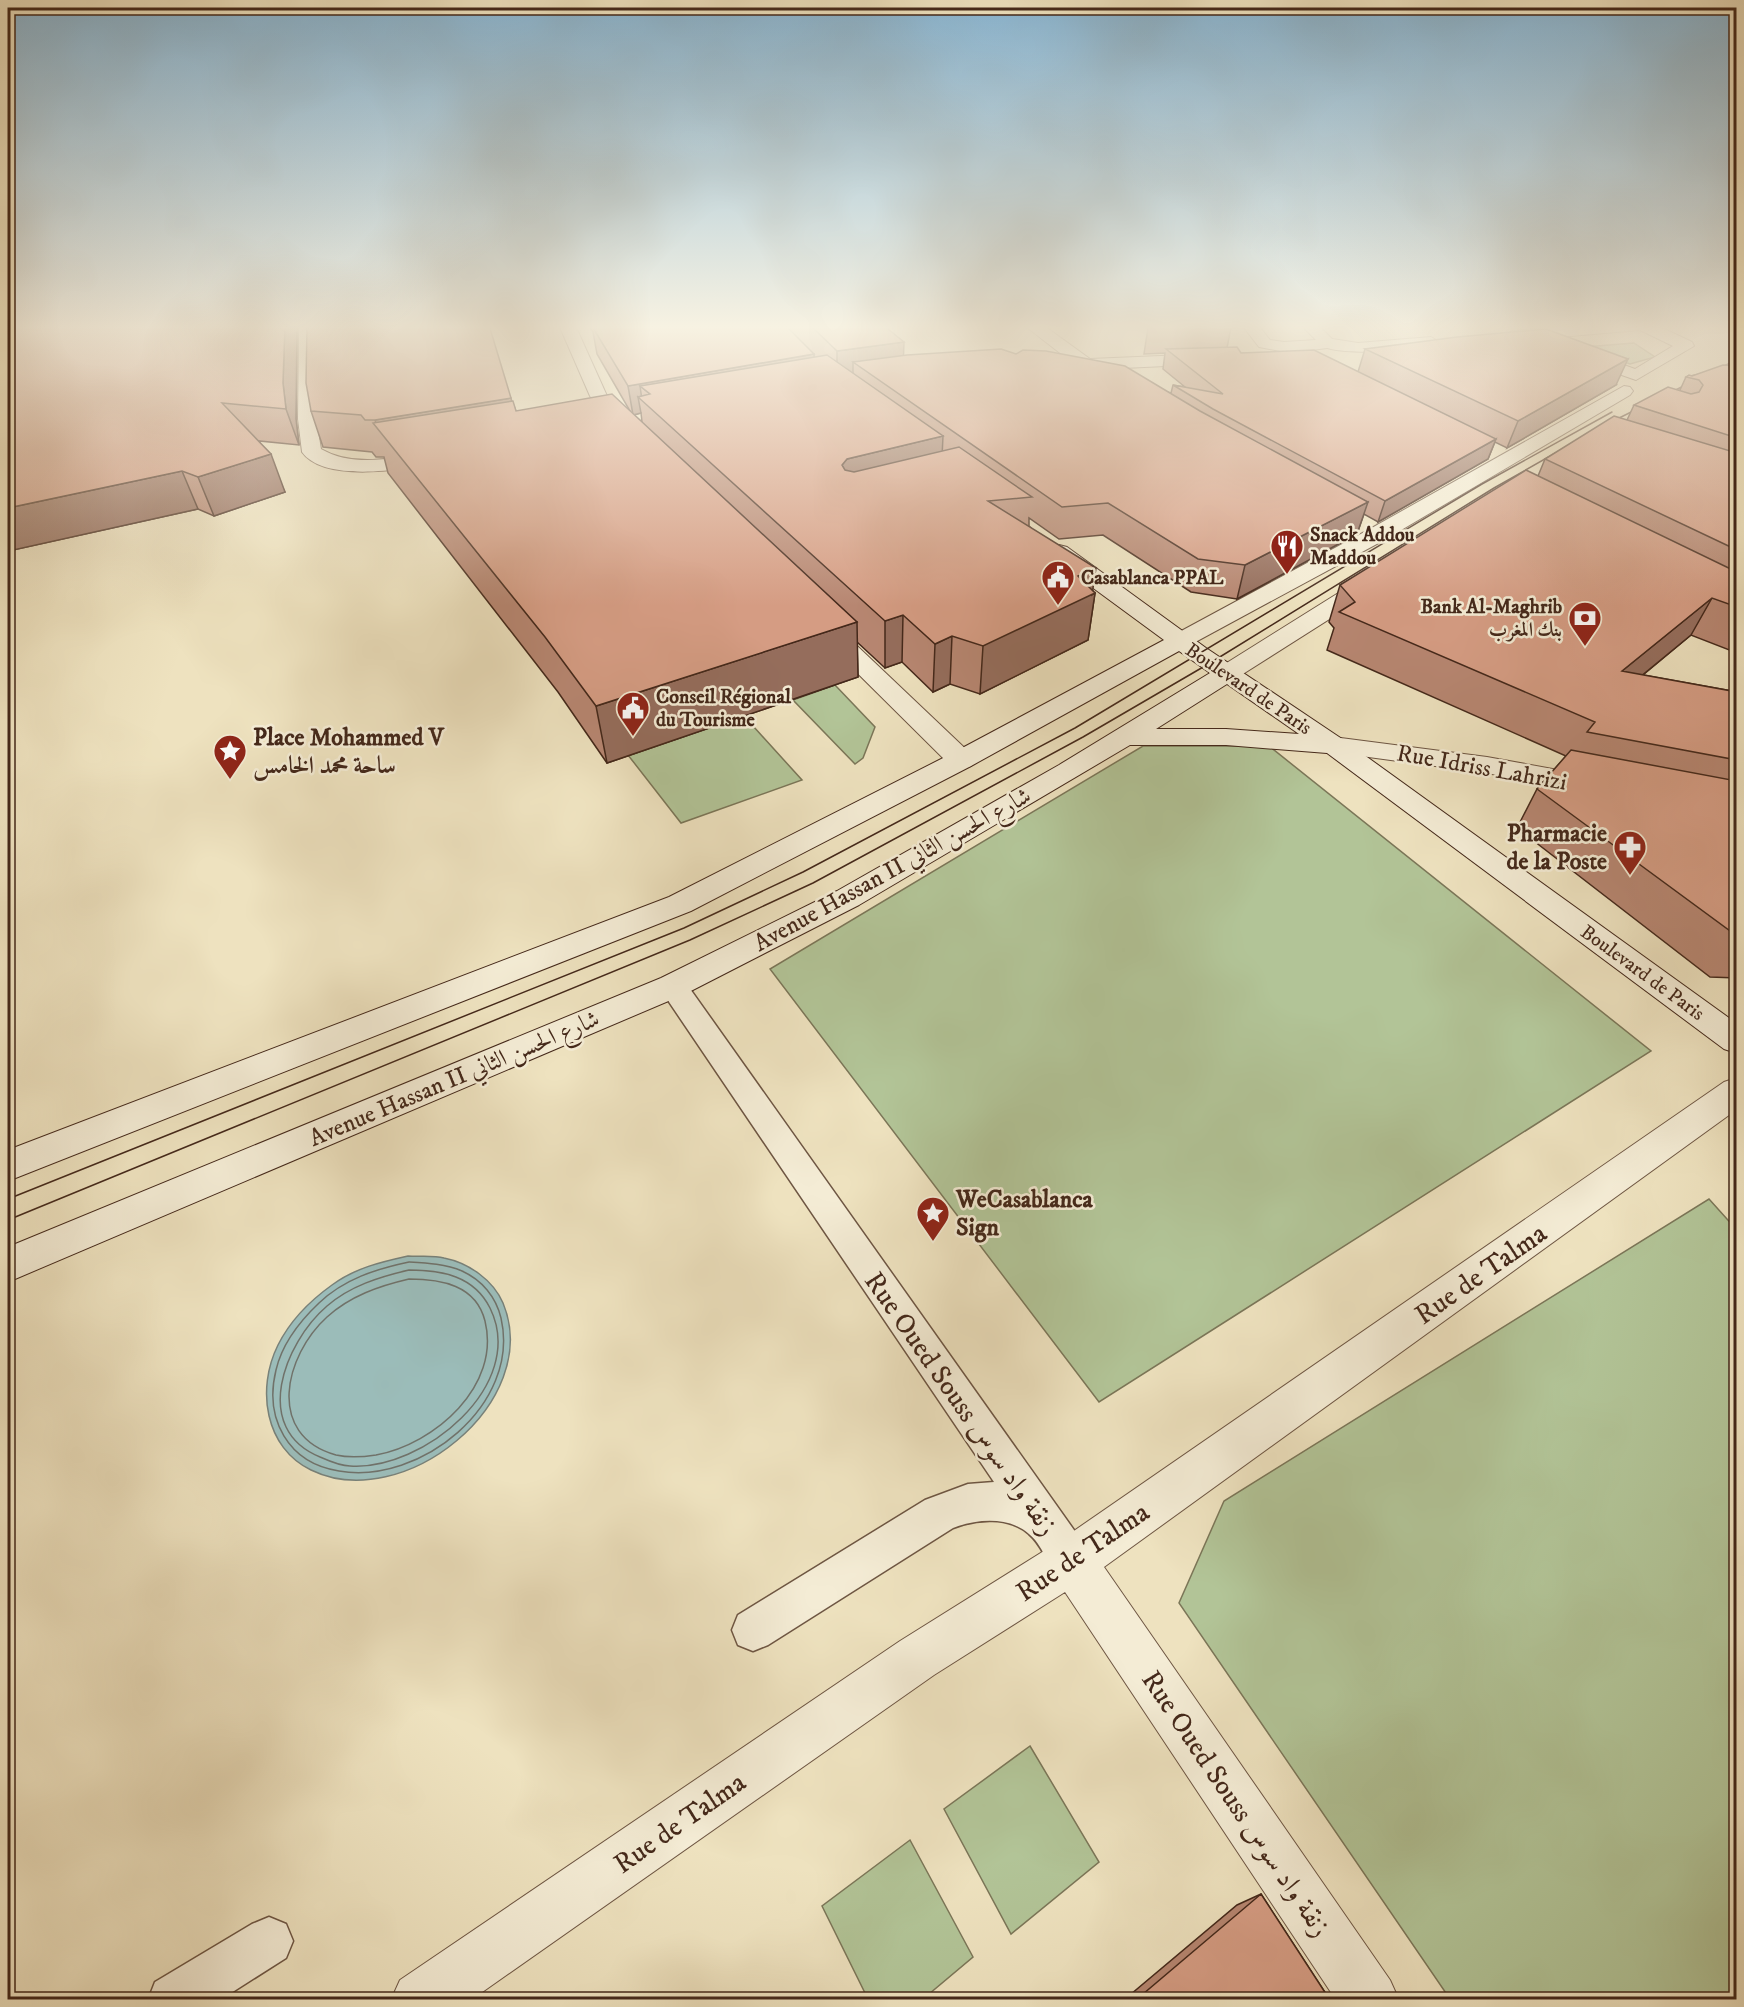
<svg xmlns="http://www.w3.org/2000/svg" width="1744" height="2007" viewBox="0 0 1744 2007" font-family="'IM FELL DW Pica',Amiri,serif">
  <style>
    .green { fill: #b2c497; stroke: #7b7658; stroke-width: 1.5 }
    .water { fill: #9bbcb9; stroke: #788179; stroke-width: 1.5 }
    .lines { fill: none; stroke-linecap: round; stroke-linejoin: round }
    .shore { stroke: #70726a; stroke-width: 1.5 }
    .service-casing { stroke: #6e5643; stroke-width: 3 }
    .pedestrian-casing { stroke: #6e5643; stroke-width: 2 }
    .minor-casing { stroke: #6e5643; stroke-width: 2 }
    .secondary-casing { stroke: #44281a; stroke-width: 2 }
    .service { fill: #f4ecd5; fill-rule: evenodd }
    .pedestrian { fill: #f4ecd5; fill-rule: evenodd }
    .minor { fill: #f4ecd5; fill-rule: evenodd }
    .secondary { fill: #f4ecd5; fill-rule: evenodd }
    .tram { stroke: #44281a; stroke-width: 1.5 }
    .wall { fill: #b78671; stroke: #44281a; stroke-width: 1.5; fill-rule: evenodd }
    .shaded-wall { fill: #956d5c; stroke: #44281a; stroke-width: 1.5 }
    .building { fill: #d59c83; stroke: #44281a; stroke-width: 1.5 }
    .labels { text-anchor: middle; stroke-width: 5; stroke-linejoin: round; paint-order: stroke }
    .far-poi-label { font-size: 20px; font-weight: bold; fill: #44281a; stroke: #f4ecd5; text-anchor: start }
    .far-street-label { font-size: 20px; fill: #44281a; stroke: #f4ecd5 }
    .poi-label { font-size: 24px; font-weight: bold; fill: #44281a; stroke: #f4ecd5; text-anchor: start }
    .street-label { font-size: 24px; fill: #44281a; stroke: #f4ecd5 }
    .near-street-label { font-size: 28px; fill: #44281a; stroke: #f4ecd5 }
  </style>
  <rect width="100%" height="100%" fill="#eee2bf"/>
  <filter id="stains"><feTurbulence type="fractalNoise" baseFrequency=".00333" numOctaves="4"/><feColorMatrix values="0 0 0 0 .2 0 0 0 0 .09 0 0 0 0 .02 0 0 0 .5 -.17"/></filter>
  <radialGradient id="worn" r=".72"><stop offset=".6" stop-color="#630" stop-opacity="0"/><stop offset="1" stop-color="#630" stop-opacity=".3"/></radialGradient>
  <!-- green -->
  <path class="green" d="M1634 343 1655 357 1630 364 1584 347Z
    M835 685 875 727 863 758 855 764 793 700Z
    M744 716 802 780 681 823 628 755Z
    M1143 746H1269L1651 1051 1099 1402 770 969Z
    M1709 1199 1736 1229V1999H1450L1179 1603 1224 1501Z
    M1030 1746 1099 1862 1011 1934 944 1809Z
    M910 1840 973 1957 923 1999H868L822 1906Z"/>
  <!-- water -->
  <path class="water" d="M408 1256C419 1257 433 1255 444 1258 469 1263 493 1280 503 1303 544 1402 403 1515 311 1470 265 1448 256 1389 278 1345 290 1321 311 1300 332 1285 355 1268 381 1262 408 1256Z"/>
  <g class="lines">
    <!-- shore -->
    <path class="shore" d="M409 1262C427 1263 446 1264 462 1271 482 1280 496 1297 501 1318 521 1405 420 1485 339 1471 288 1463 264 1419 276 1370 282 1344 300 1321 319 1303 344 1279 376 1269 409 1262Z
      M409 1270C442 1270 474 1276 490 1308 528 1385 423 1471 350 1466 340 1466 329 1461 320 1457 251 1429 284 1343 327 1306 350 1286 379 1277 409 1270Z
      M409 1279C441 1279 476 1285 485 1321 501 1386 435 1444 376 1455 363 1457 349 1458 336 1455 265 1435 285 1355 327 1317 350 1296 379 1286 409 1279Z"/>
    <defs>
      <path id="service" d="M673 976 683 979 1086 1547 1092 1561 1086 1575 1072 1581C1043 1569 1048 1550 1029 1534 1009 1516 976 1519 953 1528L768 1645 753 1651 738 1645 732 1630 738 1615 925 1500 968 1484 994 1482 663 993 659 986 663 979Z
        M269 1917 286 1924 293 1941 286 1958 220 2000H148L155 1982 252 1924Z"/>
      <path id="pedestrian" d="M1587 325H1656L1692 342 1694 346 1636 380 1576 359 1574 355 1582 350 1635 369 1673 346 1640 330 1512 341 1504 336 1512 331Z
        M1431 337 1439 342 1437 345C1417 350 1330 358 1318 343L1326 338 1358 343Z"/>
      <path id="minor" d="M299 325H315L316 419 321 449C354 468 394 458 430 452L437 454 440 458 437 462C405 470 324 483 302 452L298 419Z
        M559 325H575L607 396 634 434 632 438H618L590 396Z
        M1024 325H1043L1090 359 1208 354 1216 359 1208 364 1102 369 1100 374C1091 376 1088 371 1080 369 1073 368 1066 370 1059 369L1057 365 1059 361 1069 360Z
        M1242 325H1258L1270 340 1284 342 1316 340 1301 325H1318L1335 342 1327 348 1304 351 1337 368 1340 372 1337 376H1325L1280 351 1259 347Z
        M1624 386 1630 387 1633 391 1630 395 1386 539 1188 646 1180 648 1172 646 1168 641 1172 636 1370 529Z
        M1372 575 1380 577 1383 582 1380 587 1235 679 1226 681 1217 679 1214 674 1217 669 1364 577Z
        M826 622 834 624 971 754 974 760 971 766 961 768 951 766 818 634 814 629 818 624Z
        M1333 737 1487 757 1591 776 1601 779 1605 785 1601 791 1591 794 1487 773 1324 751 1320 745 1324 739Z
        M1736 1078V1110L1104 1567 1390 1980 1399 2000H1336L1065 1592 934 1675 471 2000H391L400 1980 900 1641 1055 1544 1724 1082Z"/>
      <path id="secondary" d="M1059 545 1067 547 1206 648 1342 739 1736 1023V1053L1724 1049 1327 753 1226 745H1130L859 905 685 994 8 1282V1247L661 978 837 891 1059 765 1210 673 1179 651 971 766 691 911 8 1181V1150L669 897 951 754 1164 640 1051 557 1048 552 1051 547ZM1227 684 1299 734 1226 729H1156Z"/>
    </defs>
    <!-- service casing -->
    <use href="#service" class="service-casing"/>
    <!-- pedestrian casing -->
    <use href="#pedestrian" class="pedestrian-casing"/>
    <!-- minor casing -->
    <use href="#minor" class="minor-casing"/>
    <!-- secondary casing -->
    <use href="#secondary" class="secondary-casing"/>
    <!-- service -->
    <use href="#service" class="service"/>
    <!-- pedestrian -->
    <use href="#pedestrian" class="pedestrian"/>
    <!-- minor -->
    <use href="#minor" class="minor"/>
    <!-- secondary -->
    <use href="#secondary" class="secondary"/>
    <!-- tram -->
    <path class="tram" d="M1605 425 1736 360
      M8 1199 684 928 803 872 1075 728 1482 484 1612 412
      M8 1220 690 940 813 883 1083 737 1210 663 1494 488 1573 443"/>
  </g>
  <!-- wall -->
  <path class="wall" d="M8 325H297L296 419 299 445 259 441 285 492 214 516 198 509 8 551Z
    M588 325H883L903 356 1016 354 1171 393 1173 385 1185 387 1163 369 1165 353 1144 354 1148 328 1231 327 1227 348 1241 353 1358 372 1365 349 1616 385 1507 448 1495 442 1488 459 1378 522 1364 514 1357 534 1237 599 1191 592 1103 535 1059 539 1029 518V526L1095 593 1088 640 980 694 950 684 933 692 902 662 885 668 857 642 858 677 607 763 558 692 388 473 384 457H376L372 452 323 447 311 411 512 401 516 411H630L597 354 593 332ZM641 413 642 422 634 415Z
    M1737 366V653L1691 635 1643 675 1737 692V978L1710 977 1517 828 1537 789 1566 756 1327 650 1334 628 1329 622 1340 585 1538 476 1545 459 1627 420 1634 405 1680 390 1686 377Z
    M1261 1894 1330 2000H1124L1237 1905Z"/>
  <!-- shaded-wall -->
  <path class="shaded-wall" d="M285 325H297L296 419 299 445 286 409 283 383Z
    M904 342 903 370 853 362V377L837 379V351Z
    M814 354 815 383 650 394 640 386 642 400 638 397 641 413 633 415 628 386Z
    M1628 359 1616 385 1507 448 1518 421Z
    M1737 394V402L1725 425 1715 428 1732 395Z
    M511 398 519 434 377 427 375 420Z
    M943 436 941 479 847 503 842 465 847 459Z
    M1496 439 1488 459 1378 522 1385 501Z
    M271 454 285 492 214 516 198 477Z
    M182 471 198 509 9 551 8 549V508Z
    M1368 502 1357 534 1237 599 1245 565Z
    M1096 568 1092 595 1095 593 1088 640 980 694 983 646 1078 576Z
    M1712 598 1691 635 1601 709 1622 671Z
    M903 615 902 662 885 668V621Z
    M857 622 858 677 607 763 596 706Z
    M952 636 950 684 933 692 935 644Z"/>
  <!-- building -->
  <path class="building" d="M8 325H285L283 383 286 409 222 403 271 454 198 477 182 471 8 508Z
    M307 325H489L511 398 375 420H365L361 415 311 411 306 383Z
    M601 325H785L814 354 628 386 592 326Z
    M810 325H883L904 342 837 351Z
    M1150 325H1230L1231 327 1148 328Z
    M1546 329 1628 359 1518 421 1365 349 1457 337Z
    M1237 347 1241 353 1314 350 1496 439 1385 501 1213 409 1173 385 1223 394 1166 349Z
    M1001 349 1016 354 1023 350 1046 351 1125 366 1200 411 1368 502 1245 565 1198 559 1108 503 1062 507 853 362 907 355Z
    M827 355 943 436 847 459 842 465 845 470 854 472 959 447 1032 497 988 501 1096 568 1078 576 1095 593 983 646 952 636 935 644 903 615 885 621 638 397 650 394 640 386Z
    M1723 365 1737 366V394L1732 395 1730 401 1732 405 1737 406V438L1634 405 1668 387 1691 394 1699 392 1703 385 1699 380 1686 377 1689 375 1692 376Z
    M612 394 857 622 596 706 545 637 373 423 513 401 516 411Z
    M1614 416 1737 453V550L1545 459Z
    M1526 470 1737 572V607L1712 598 1622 671 1737 692V760L1587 732 1595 722 1339 612 1355 602 1340 585Z
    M1571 750 1737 781V936L1537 789Z
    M1261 1894 1330 2000H1136Z"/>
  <!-- sky -->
  <linearGradient id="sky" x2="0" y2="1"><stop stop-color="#89b7d5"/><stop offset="0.54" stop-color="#f7f2e2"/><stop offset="1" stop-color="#f7f2e2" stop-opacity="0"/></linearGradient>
  <rect width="1744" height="606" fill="url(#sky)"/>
  <!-- icons -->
  <defs>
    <symbol id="restaurant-pin" viewBox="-11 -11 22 30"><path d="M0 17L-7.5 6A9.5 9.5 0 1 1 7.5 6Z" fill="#8f2418" stroke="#f4ecd5"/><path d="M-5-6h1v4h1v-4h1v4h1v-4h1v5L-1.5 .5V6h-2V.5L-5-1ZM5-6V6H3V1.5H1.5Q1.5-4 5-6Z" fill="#fff"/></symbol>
    <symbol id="civic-pin" viewBox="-11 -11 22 30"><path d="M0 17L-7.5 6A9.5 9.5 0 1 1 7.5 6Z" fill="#8f2418" stroke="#f4ecd5"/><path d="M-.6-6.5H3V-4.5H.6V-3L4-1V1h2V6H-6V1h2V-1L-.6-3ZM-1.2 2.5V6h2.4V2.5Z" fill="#fff"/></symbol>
    <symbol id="bank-pin" viewBox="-11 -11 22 30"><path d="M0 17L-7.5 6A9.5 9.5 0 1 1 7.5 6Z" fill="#8f2418" stroke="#f4ecd5"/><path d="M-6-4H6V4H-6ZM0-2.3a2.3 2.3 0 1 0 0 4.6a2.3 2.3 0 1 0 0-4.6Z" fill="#fff"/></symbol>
    <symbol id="sight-pin" viewBox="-11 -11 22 30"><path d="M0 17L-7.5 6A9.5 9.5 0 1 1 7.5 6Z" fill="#8f2418" stroke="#f4ecd5"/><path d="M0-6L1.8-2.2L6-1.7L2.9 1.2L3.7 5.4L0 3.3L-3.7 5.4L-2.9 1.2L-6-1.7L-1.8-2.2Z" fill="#fff"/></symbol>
    <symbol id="pharmacy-pin" viewBox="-11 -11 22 30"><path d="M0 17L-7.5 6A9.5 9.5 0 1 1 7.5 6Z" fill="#8f2418" stroke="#f4ecd5"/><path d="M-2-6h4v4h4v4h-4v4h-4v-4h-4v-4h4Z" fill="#fff"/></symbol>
  </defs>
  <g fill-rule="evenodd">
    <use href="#restaurant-pin" x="1268" y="527" width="38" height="52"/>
    <use href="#civic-pin" x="1039" y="558" width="38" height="52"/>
    <use href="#bank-pin" x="1566" y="599" width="38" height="52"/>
    <use href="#civic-pin" x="614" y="689" width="38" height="52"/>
    <use href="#sight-pin" x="211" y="732" width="38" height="52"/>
    <use href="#pharmacy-pin" x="1611" y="828" width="38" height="52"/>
    <use href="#sight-pin" x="914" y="1194" width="38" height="52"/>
  </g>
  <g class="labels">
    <!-- far-poi labels -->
    <g class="far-poi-label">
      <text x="1310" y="541">Snack Addou<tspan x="1310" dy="23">Maddou</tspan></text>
      <text x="1081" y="584">Casablanca PPAL</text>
      <text x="1562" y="613" text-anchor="end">Bank Al-Maghrib<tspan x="1562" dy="23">بنك المغرب</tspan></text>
      <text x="656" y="703">Conseil Régional<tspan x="656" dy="23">du Tourisme</tspan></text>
    </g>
    <!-- far-street labels -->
    <g class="far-street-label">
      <text transform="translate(1249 688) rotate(34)" y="7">Boulevard de Paris</text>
      <text transform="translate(1643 972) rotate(36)" y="7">Boulevard de Paris</text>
    </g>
    <!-- poi labels -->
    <g class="poi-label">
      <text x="253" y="745">Place Mohammed V<tspan x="253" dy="28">ساحة محمد الخامس</tspan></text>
      <text x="1607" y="841" text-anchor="end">Pharmacie<tspan x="1607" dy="28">de la Poste</tspan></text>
      <text x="956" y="1207">WeCasablanca<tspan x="956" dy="28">Sign</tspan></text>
    </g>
    <!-- street labels -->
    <g class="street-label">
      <text transform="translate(1482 767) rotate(10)" y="8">Rue Idriss Lahrizi</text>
      <text transform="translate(892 869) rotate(-29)" y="8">Avenue Hassan II شارع الحسن الثاني</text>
      <text transform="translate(454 1078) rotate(-23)" y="8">Avenue Hassan II شارع الحسن الثاني</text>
    </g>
    <!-- near-street labels -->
    <g class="near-street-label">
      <text transform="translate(1480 1273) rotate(-35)" y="10">Rue de Talma</text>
      <text transform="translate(962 1403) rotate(55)" y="10">Rue Oued Souss زنقة واد سوس</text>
      <text transform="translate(1082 1551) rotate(-34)" y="10">Rue de Talma</text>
      <text transform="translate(1237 1803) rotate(56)" y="10">Rue Oued Souss زنقة واد سوس</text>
      <text transform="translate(679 1822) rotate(-35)" y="10">Rue de Talma</text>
    </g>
  </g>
  <!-- margin -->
  <rect width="1744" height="2007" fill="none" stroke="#eee2bf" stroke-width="30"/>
  <rect x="9" y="9" width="1726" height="1989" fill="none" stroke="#44281a" stroke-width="3"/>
  <rect x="15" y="15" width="1714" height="1977" fill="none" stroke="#44281a" stroke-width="1.5"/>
  <rect width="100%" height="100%" filter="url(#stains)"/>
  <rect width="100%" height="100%" fill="url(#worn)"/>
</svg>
